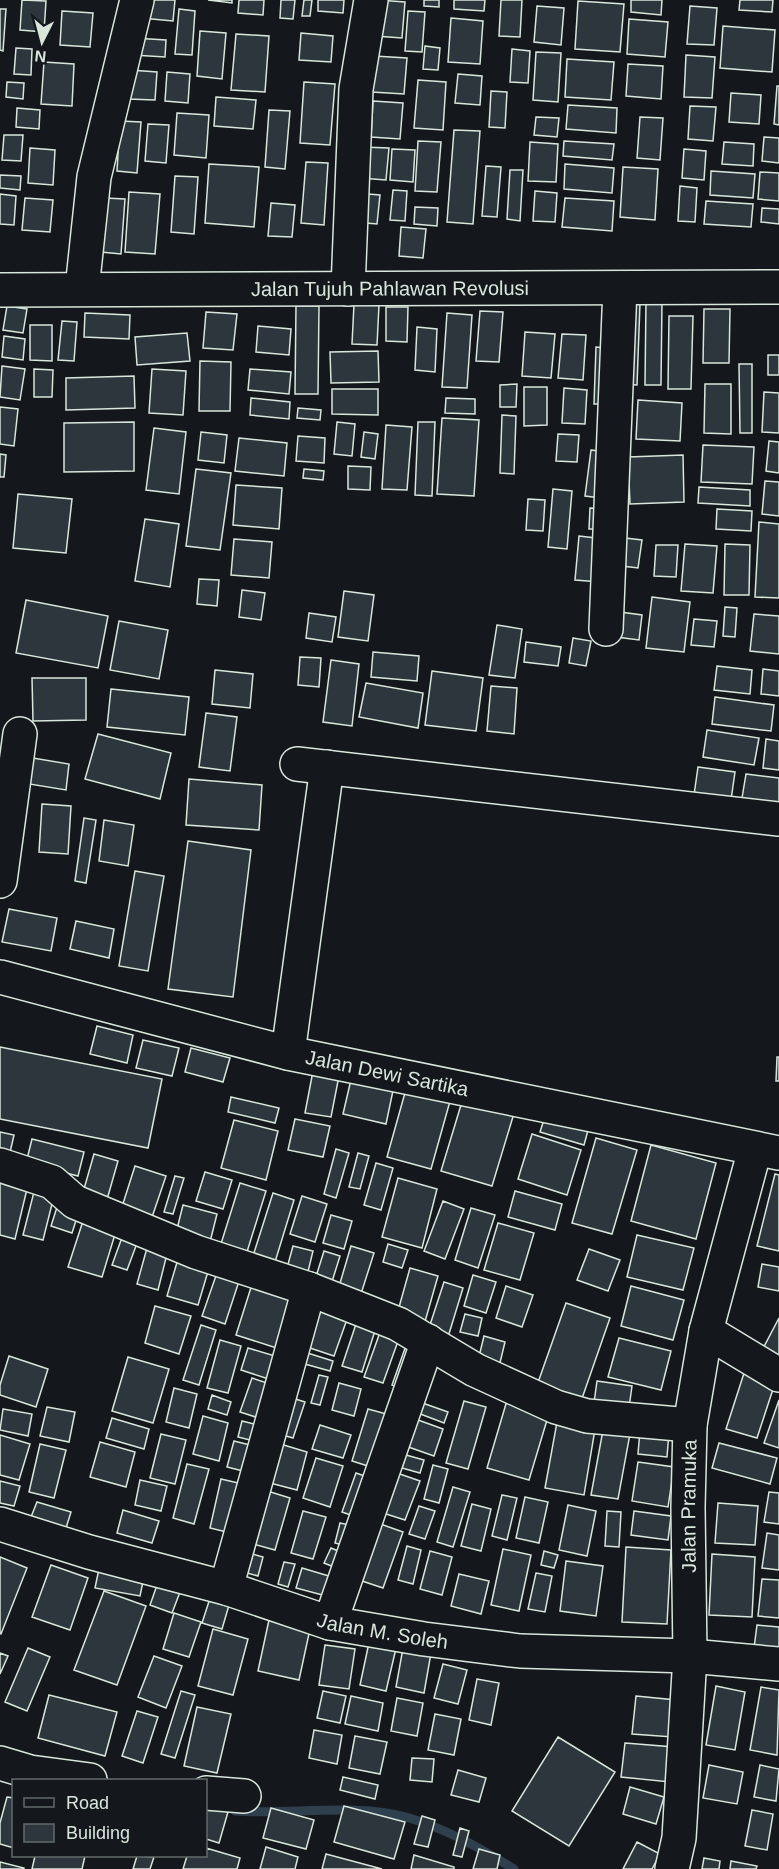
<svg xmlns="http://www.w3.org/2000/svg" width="779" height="1869" viewBox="0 0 779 1869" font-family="Helvetica,sans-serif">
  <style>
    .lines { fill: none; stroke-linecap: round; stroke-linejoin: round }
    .stream { stroke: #2f3f4d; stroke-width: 9 }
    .building { fill: #2c363c; stroke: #d8e6dc; stroke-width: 1.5 }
    .minor-casing { stroke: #d8e6dc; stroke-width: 36 }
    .major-casing { stroke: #d8e6dc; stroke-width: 36 }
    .minor { stroke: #14181c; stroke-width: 33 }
    .major { stroke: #14181c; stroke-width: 33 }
    .labels { text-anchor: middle; stroke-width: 4.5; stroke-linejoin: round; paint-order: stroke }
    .street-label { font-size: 20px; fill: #d8e6dc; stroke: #14181c }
  </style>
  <rect width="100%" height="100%" fill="#14181c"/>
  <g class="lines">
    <!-- stream -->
    <path class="stream" d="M235 1811C288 1815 356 1803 406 1817 445 1828 480 1848 514 1869"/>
  </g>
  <!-- building -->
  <path class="building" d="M22 0 46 1 44 32 20 30Z
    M142 0H175L173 21 141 18Z
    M208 0H232V3Z
    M239 0H264L263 15 238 13Z
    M281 0H295L293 19 280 18Z
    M304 0H312L310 16H302Z
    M318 0H344L343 13 318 11Z
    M378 0 405 2 402 38 375 36Z
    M424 0H439V7L424 6Z
    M454 0H485L484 11 454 9Z
    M501 0H522L520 37 499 36Z
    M631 0H662L661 15 631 12Z
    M740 0H773L772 12 739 10Z
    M578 1 624 4 620 52 575 49Z
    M537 6 564 8 561 45 534 42Z
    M690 6 717 8 714 45 687 44Z
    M0 9H6L3 51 0 50Z
    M179 9 195 11 192 55 175 54Z
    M62 11 93 13 90 47 60 45Z
    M408 11 425 12 422 52 405 51Z
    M451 18 483 21 480 64 448 62Z
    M629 19 668 22 665 57 627 54Z
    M723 26 775 30 772 72 720 68Z
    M200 31 226 33 222 79 197 76Z
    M301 33 333 36 331 62 299 60Z
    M236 34 269 36 265 92 231 90Z
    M133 38 166 40 165 57 133 55Z
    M425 46 440 48 438 70 423 69Z
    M16 48 32 49 31 75 14 74Z
    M512 49 530 51 528 83 510 82Z
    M536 52 561 53 558 102 533 100Z
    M686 55 715 57 712 98 684 97Z
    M374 56 407 58 404 94 372 92Z
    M567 59 614 62 611 100 565 97Z
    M44 62 74 64 72 106 41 104Z
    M628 64 663 66 661 99 626 96Z
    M130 70 157 72 155 100 128 99Z
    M167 72 190 74 188 103 165 101Z
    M458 74 482 76 480 105 455 103Z
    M418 80 446 82 443 130 414 128Z
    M7 82 24 83 23 99 6 97Z
    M304 82 335 84 330 145 300 143Z
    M777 86H779V125L774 124Z
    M491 91 507 92 505 128 489 127Z
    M731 93 761 95 759 124 729 122Z
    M216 97 256 100 253 129 214 126Z
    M373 101 403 103 400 139 371 137Z
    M568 105 617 108 616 133 566 129Z
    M690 106 716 107 713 141 688 139Z
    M17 108 40 110 39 129 16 127Z
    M269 110 290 111 285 169 265 167Z
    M177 113 209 115 206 158 174 155Z
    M536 117 559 118 557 137 534 135Z
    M640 117 663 118 660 160 637 158Z
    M120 121 141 122 137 173 117 171Z
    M148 124 169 125 166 163 145 161Z
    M454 130 480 131 473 224 447 222Z
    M4 135H23L21 161 2 160Z
    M764 137 779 138V163L762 161Z
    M418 141 441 142 437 192 415 191Z
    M564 141 614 144 612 160 563 156Z
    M530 142 558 144 556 182 528 181Z
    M724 142 754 144 753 166 722 164Z
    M362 147 389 148 386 180 360 178Z
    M30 148 55 150 53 185 28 183Z
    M392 149 415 150 413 182 390 180Z
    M684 149 706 151 704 180 682 178Z
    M306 162 328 163 324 225 301 223Z
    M209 164 259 167 254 227 205 223Z
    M565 164 614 168 612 193 564 189Z
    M486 166 501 167 497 217 482 216Z
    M623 167 658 169 655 220 620 217Z
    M510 170H523L520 221 507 219Z
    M711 171 755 174 753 198 710 195Z
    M760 172 779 173V201L758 199Z
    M0 175 21 176 20 190 0 188Z
    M175 176 198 177 194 234 171 232Z
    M680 186 697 188 695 222 678 221Z
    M393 190 407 191 405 221 390 220Z
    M535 191 557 193 555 222 533 221Z
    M129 192 160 194 155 254 125 252Z
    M0 194 16 196 14 225 0 224Z
    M368 194 380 195 377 224 366 223Z
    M25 198 53 200 50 232 22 230Z
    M105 198 125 199 121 254 101 252Z
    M565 198 614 201 612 231 562 227Z
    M706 201 753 204 751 227 704 224Z
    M271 203 295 205 292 237 268 236Z
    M415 207 438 208 437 226 414 224Z
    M762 208 779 209V224L761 222Z
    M401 227 426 229 423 258 399 256Z
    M646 300H662L661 385H645Z
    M625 303H640L637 385 622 384Z
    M354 304 379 305 377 345 352 344Z
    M7 306 27 309 23 333 3 330Z
    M296 306H319L318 394H295Z
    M386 307H408L407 342 386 341Z
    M704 309H730L729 363H703Z
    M480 311 503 312 499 362 476 361Z
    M206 312 237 314 233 350 203 348Z
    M85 313 130 315 129 339 84 337Z
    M447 313 472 315 467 388 442 387Z
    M669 316H693L691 389H668Z
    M62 321 77 322 74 361 58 360Z
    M30 325H52V361L30 360Z
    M258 326 291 329 289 355 256 352Z
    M417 327 437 329 435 372 415 370Z
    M525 332 555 334 551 378 522 376Z
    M187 333 190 361 137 365 135 337Z
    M562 334 586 335 583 380 558 378Z
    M4 336 25 339 23 360 2 357Z
    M596 347 613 349 610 404H594Z
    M378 351 379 382 331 383 330 352Z
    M768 355H779V375H768Z
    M200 361 231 362 230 411H199Z
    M739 364H752V433H740Z
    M2 366 25 369 20 400 0 397Z
    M34 369 53 370 52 397H34Z
    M152 369 186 371 183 415 149 413Z
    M250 369 291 372 289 394 248 390Z
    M134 376 135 408 66 410V378Z
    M517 384 516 407H500V385Z
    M705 384H731V434L704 433Z
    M524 387H547V425L524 426Z
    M564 388 587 390 585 424 562 423Z
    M332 389H378V415L332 414Z
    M764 392 779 393V433L762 432Z
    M251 398 290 402 289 419 250 415Z
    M446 398 475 399V414L445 413Z
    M638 400 682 403 680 441 636 439Z
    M0 407 18 409 14 446 0 444Z
    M298 408 321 410 320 420 297 418Z
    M502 415 516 416 514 474 500 473Z
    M442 418 479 420 474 496 437 494Z
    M134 422V471L64 472V423Z
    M337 422 355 424 352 456 334 454Z
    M418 422H435L432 496 415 495Z
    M386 425 412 427 407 490 382 489Z
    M154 428 186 432 179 494 146 490Z
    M201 432 227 435 224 463 198 460Z
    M364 432 378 434 375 459 361 457Z
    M558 434 579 435 577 462 556 461Z
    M298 436 325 438 324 463 296 461Z
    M239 438 287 443 284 476 235 471Z
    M769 441 779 442V473L766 471Z
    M703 445 754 447 752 484 701 482Z
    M591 450 608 452 601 498 585 496Z
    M0 454 6 455 4 477H0Z
    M683 455 684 502 630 504 628 457Z
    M348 466 371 467 370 490 348 489Z
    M196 469 231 473 220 550 186 546Z
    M304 469 324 471 323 480 303 478Z
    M765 481 779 482V516L762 514Z
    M236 485 282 488 279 529 233 525Z
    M699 487 750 490V506L698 503Z
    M553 489 572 491 567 549 548 547Z
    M18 494 72 499 66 553 13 548Z
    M528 499 545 500 543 531 526 530Z
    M590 508 606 509 605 529H589Z
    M717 509 752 511 751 531 716 529Z
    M145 519 179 524 170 587 135 581Z
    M759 522 779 524V598L755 597Z
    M579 536 604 539 600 582 575 580Z
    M625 538 642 540 638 568 622 566Z
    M234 539 272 542 269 578 231 575Z
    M685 544 717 546 713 593 681 591Z
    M725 544 750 545 749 595H724Z
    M656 545H678L676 577 654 576Z
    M199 579 219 580 217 606 197 604Z
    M242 590 265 593 261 620 239 617Z
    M344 591 374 595 368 641 338 637Z
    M652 597 690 602 684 652 646 648Z
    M26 600 108 616 98 668 16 653Z
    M725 607 737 608 735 637 723 636Z
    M620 612 642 615 639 640 616 637Z
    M309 613 336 617 332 642 306 638Z
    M754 614 779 616V654L750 651Z
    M694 619 717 621 714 647 691 645Z
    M119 621 168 630 159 679 110 670Z
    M497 625 522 629 515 678 489 675Z
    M573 638 591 641 586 666 569 663Z
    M526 642 561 647 558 666 524 662Z
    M373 652 419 656 417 681 371 677Z
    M300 657 321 658 319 687 298 685Z
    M331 660 359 664 352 726 323 722Z
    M717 666 752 670 750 694 714 690Z
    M763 669 779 671V696L761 694Z
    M215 670 253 674 250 708 212 704Z
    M432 671 483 678 476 731 425 725Z
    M32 678H86V720L33 721Z
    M366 683 423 693 418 728 359 717Z
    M491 686 517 688 514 734 487 731Z
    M111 689 189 697 185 735 107 727Z
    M715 697 774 705 771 731 712 724Z
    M206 713 237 717 230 771 199 767Z
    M707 730 759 738 754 765 703 757Z
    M98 734 171 753 160 799 85 779Z
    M766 739 779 741V770L763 768Z
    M27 757 69 764 66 790 23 783Z
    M698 767 735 772 730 807 693 802Z
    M746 774 779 778V816L740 810Z
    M189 779 262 785 259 830 186 825Z
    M42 804 71 806 68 854 39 852Z
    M84 818 96 820 86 883 75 881Z
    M104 820 134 825 128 866 99 861Z
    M188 841 251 850 233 997 168 989Z
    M135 871 164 876 148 971 119 966Z
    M9 909 57 918 51 951 2 942Z
    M76 921 114 929 109 958 70 949Z
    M97 1026 133 1035 127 1063 90 1054Z
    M143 1040 179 1048 172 1076 136 1068Z
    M0 1047 162 1079 148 1148 0 1119Z
    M191 1048 230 1058 223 1082 185 1072Z
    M777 1057H779V1081H776Z
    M313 1071 339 1076 331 1117 305 1113Z
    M353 1071 395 1081 386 1124 343 1114Z
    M408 1082 452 1094 431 1169 387 1157Z
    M464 1095 515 1110 492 1186 441 1171Z
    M231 1097 279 1108 275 1123 228 1112Z
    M547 1110 590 1123 584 1145 540 1132Z
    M295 1119 330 1126 323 1157 288 1150Z
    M234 1120 278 1131 266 1180 221 1168Z
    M0 1132 14 1135 8 1161 0 1159Z
    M532 1134 581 1150 567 1195 518 1179Z
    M596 1138 637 1150 612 1234 572 1223Z
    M32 1139 84 1152 78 1176 26 1163Z
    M651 1145 716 1163 696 1239 631 1221Z
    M336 1149 349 1153 336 1198 324 1194Z
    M358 1153 369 1156 360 1189 349 1187Z
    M94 1154 118 1161 104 1210 80 1203Z
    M376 1163 393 1168 381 1210 364 1205Z
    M135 1166 166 1176 149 1226 119 1216Z
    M205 1172 232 1180 223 1209 196 1201Z
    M775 1174 779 1175V1251L757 1246Z
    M175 1176 184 1178 173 1214 164 1212Z
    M398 1178 437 1189 422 1248 382 1237Z
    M0 1182 27 1189 15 1239 0 1235Z
    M240 1183 266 1191 246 1255 220 1247Z
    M36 1184 56 1188 43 1240 23 1235Z
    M515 1191 562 1204 555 1230 508 1217Z
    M273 1193 294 1200 275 1262 253 1256Z
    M302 1196 327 1204 315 1242 290 1234Z
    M443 1201 464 1209 445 1259 424 1251Z
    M58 1204 79 1211 72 1233 51 1226Z
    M183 1205 217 1214 208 1250 174 1241Z
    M471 1208 495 1215 478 1268 455 1260Z
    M331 1215 352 1221 344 1249 323 1243Z
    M83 1221 116 1231 102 1277 68 1267Z
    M498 1223 534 1233 520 1280 484 1270Z
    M124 1232 139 1238 127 1270 112 1265Z
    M637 1235 694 1248 683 1290 627 1277Z
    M388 1244 408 1250 402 1268 383 1262Z
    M293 1246 313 1251 305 1284 284 1279Z
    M351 1246 374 1253 360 1297 338 1290Z
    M147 1248 167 1254 158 1290 137 1284Z
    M181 1249 212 1258 198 1305 167 1296Z
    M589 1249 620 1260 608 1291 577 1280Z
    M324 1251 340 1256 330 1288 314 1283Z
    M762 1264 779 1267V1291L758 1287Z
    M219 1267 241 1275 225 1324 202 1316Z
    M410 1268 438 1276 424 1325 396 1318Z
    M473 1275 496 1282 486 1313 464 1306Z
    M254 1278 301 1292 283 1350 236 1335Z
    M444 1282 463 1288 448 1337 428 1331Z
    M506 1286 533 1295 522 1327 496 1318Z
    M631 1286 684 1300 673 1340 621 1326Z
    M315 1295 351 1308 334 1356 298 1344Z
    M566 1303 610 1318 579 1407 535 1391Z
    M155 1306 191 1316 179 1354 145 1343Z
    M465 1314 482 1318 478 1336 460 1332Z
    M359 1315 378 1321 362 1372 342 1366Z
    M779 1318V1367L759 1356Z
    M383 1324 402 1330 383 1383 364 1377Z
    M201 1325 216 1330 199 1385 183 1380Z
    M484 1336 505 1342 497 1375 476 1369Z
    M409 1337 405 1390 392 1385Z
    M619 1338 671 1351 661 1390 608 1377Z
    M220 1340 241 1346 228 1393 207 1388Z
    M248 1348 285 1359 278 1382 241 1370Z
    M298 1350 333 1361 330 1371 294 1361Z
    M9 1356 48 1369 36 1407 0 1395V1385Z
    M128 1357 169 1369 153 1423 112 1411Z
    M745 1370 776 1380 757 1438 726 1429Z
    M319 1375 328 1377 320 1405 311 1403Z
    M252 1378 276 1386 265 1420 240 1412Z
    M597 1381 632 1386 628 1415 593 1410Z
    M339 1383 361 1389 354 1416 332 1410Z
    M174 1388 197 1394 189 1428 166 1422Z
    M212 1395 231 1402 227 1415 208 1409Z
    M283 1395 305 1402 293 1438 272 1432Z
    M508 1397 550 1410 529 1480 487 1468Z
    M414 1400 448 1412 444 1423 410 1410Z
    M779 1400V1448L764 1443Z
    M464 1401 486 1407 468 1469 446 1463Z
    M47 1407 75 1412 69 1442 40 1436Z
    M3 1409 32 1414 28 1436 0 1430Z
    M368 1409 401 1418 384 1471 352 1461Z
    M203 1416 228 1423 219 1461 193 1454Z
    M407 1416 443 1429 434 1456 397 1443Z
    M112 1418 149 1429 144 1449 106 1438Z
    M242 1421 266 1427 262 1443 238 1437Z
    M557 1422 595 1429 584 1495 545 1488Z
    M320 1425 351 1435 343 1458 312 1449Z
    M603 1430 630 1434 618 1499 591 1495Z
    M640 1430 669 1432 667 1457 638 1454Z
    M161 1434 186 1440 175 1484 150 1478Z
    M0 1435 30 1444 19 1480 0 1475Z
    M234 1441 262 1448 255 1474 227 1467Z
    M100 1442 135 1452 126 1487 90 1477Z
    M277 1443 307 1452 297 1490 266 1482Z
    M719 1443 777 1458 770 1484 712 1468Z
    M40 1444 66 1450 54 1498 29 1492Z
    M406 1455 424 1460 420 1473 402 1468Z
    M316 1458 343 1466 330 1507 303 1498Z
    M638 1462 674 1467 668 1507 632 1501Z
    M187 1464 209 1469 194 1524 173 1518Z
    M433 1465 448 1469 439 1503 424 1499Z
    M356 1473 379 1481 365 1520 342 1512Z
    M397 1473 420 1481 405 1520 383 1513Z
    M221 1479 247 1485 235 1534 210 1528Z
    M140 1480 167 1486 161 1511 135 1505Z
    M0 1481 20 1486 14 1506 0 1503Z
    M453 1487 470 1492 453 1547 437 1542Z
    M261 1489 290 1498 275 1550 246 1542Z
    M769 1492 779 1493V1524L764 1522Z
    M502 1495 517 1498 507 1540 492 1536Z
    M525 1497 548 1502 539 1543 516 1538Z
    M37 1502 71 1512 66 1528 31 1517Z
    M718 1503 758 1506 755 1545 715 1543Z
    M472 1504 491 1509 481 1551 461 1546Z
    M568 1505 596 1511 587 1556 559 1550Z
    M419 1506 435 1511 425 1539 409 1534Z
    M123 1510 159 1521 152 1543 117 1533Z
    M303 1511 326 1517 313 1559 291 1553Z
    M607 1511 621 1512 619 1547 605 1546Z
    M634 1511 671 1516 668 1540 631 1535Z
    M372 1521 403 1532 383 1588 353 1578Z
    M340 1523 359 1527 354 1548 335 1543Z
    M767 1533 779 1535V1570L762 1568Z
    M407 1546 421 1550 413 1584 398 1580Z
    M626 1547 671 1550 667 1624 622 1622Z
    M331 1548 350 1556 344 1571 324 1563Z
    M503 1549 531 1555 519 1611 491 1605Z
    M430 1551 452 1557 442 1595 420 1589Z
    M544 1551 558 1555 554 1568 541 1565Z
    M245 1552 263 1557 258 1576 240 1571Z
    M712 1554 755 1557 752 1617 709 1615Z
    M0 1557 27 1568 1 1634 0 1633Z
    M101 1559 146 1567 140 1596 95 1588Z
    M566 1561 603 1566 596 1616 560 1611Z
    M284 1562 295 1564 288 1587 278 1584Z
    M51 1565 88 1578 70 1630 32 1617Z
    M302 1568 339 1579 334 1598 296 1588Z
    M162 1571 185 1579 172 1613 150 1605Z
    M536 1573 552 1576 545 1612 528 1609Z
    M459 1574 489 1581 481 1614 451 1606Z
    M762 1579 779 1580V1618L758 1616Z
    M213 1589 232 1595 222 1629 202 1623Z
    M104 1591 146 1606 117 1685 74 1670Z
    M174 1613 201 1622 189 1657 163 1649Z
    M269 1620 310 1629 299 1680 258 1671Z
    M757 1625 779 1627V1650L754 1648Z
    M213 1629 248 1639 233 1695 198 1686Z
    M370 1638 397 1644 386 1691 360 1685Z
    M325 1645 355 1649 349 1689 319 1685Z
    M28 1648 50 1657 27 1711 5 1702Z
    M403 1648 431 1653 424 1693 396 1687Z
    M0 1653 8 1656 0 1674Z
    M154 1656 182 1666 166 1708 138 1697Z
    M443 1664 467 1670 458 1704 434 1698Z
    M477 1679 499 1683 491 1725 469 1720Z
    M716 1686 745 1692 735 1750 706 1745Z
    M761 1687 779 1690 777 1755 750 1750Z
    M181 1691 195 1695 175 1758 161 1754Z
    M323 1691 346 1696 340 1723 317 1718Z
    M49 1695 117 1712 105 1756 38 1738Z
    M351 1696 383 1703 378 1731 345 1724Z
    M636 1696 676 1700 673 1737 632 1734Z
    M397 1698 423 1703 417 1736 391 1731Z
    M197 1707 231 1714 217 1773 184 1766Z
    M137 1711 158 1717 143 1763 122 1756Z
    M435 1714 461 1719 454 1755 428 1750Z
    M314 1730 342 1735 337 1764 309 1758Z
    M355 1736 387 1742 380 1774 349 1768Z
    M558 1737 615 1772 569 1846 512 1811Z
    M625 1743 674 1747 670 1782 621 1777Z
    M412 1758 434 1759 432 1782 410 1780Z
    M709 1765 743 1772 737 1804 703 1798Z
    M760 1765 779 1769 776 1801 754 1797Z
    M458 1770 486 1778 479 1802 451 1795Z
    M343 1777 378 1785 375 1799 340 1790Z
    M630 1787 664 1797 656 1824 623 1814Z
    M7 1797 14 1798V1848L0 1844V1823Z
    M206 1806 228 1812 219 1843 206 1839Z
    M344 1806 405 1822 394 1859 334 1842Z
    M271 1808 314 1820 306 1849 263 1838Z
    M752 1810 773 1814 767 1850 745 1846Z
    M422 1816 435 1820 428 1847 414 1844Z
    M460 1828 469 1831 462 1857 453 1855Z
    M637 1842 660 1854 652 1869H623Z
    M266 1847 298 1857 295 1869H260Z
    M206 1848 240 1858 237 1869H183L187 1856H206Z
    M479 1849 500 1855 497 1869H473Z
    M326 1854 382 1869H322Z
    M414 1855 454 1867V1869H411Z
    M35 1856H85L82 1869H32Z
    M137 1856 154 1857 150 1869H133Z
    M704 1858 720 1861 719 1869H702Z
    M731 1861 757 1866 756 1869H730Z
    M0 1862 24 1868V1869H0Z"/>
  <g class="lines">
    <defs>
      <g id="minor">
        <path d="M82 289 94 177 137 0"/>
        <path d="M348 289 356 89 371 0"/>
        <path d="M606 629 620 288"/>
        <path d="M297 764 779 819"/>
        <path d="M0 881 20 734"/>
        <path id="s1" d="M0 977 288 1053 779 1153"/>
        <path d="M288 1053 327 767"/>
        <path d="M0 1165 52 1182 75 1202 196 1252 309 1289 398 1324 475 1370 556 1407 587 1416 690 1425"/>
        <path d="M706 1331 779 1375"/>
        <path id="s2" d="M0 1524 89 1552 226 1588 330 1623 424 1639 520 1651 690 1656 779 1664"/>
        <path d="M226 1588 309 1289"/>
        <path d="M330 1623 428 1341"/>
        <path d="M0 1763 30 1772 90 1780"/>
        <path d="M206 1793 244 1796"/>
        <path id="s3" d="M672 1869 679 1838 690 1656 688 1507 690 1425 706 1331 755 1149"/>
      </g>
      <g id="major">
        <path id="s4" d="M0 290 779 287"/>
      </g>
    </defs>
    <!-- minor casing -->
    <use href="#minor" class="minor-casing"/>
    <!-- major casing -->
    <use href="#major" class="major-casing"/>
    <!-- minor -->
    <use href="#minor" class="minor"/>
    <!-- major -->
    <use href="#major" class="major"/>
  </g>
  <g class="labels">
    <!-- street labels -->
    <g class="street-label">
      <text dy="7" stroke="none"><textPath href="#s4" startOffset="390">Jalan Tujuh Pahlawan Revolusi</textPath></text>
      <text dy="7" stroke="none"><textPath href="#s1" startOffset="399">Jalan Dewi Sartika</textPath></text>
      <text dy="7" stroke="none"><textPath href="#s3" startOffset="364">Jalan Pramuka</textPath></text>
      <text dy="7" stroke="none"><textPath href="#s2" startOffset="398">Jalan M. Soleh</textPath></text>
    </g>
  </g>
  <!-- legend -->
  <rect x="12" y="1779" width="195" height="78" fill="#14181c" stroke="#626a69" stroke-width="1.5"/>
  <rect x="24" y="1798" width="30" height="9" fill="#14181c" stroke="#626a69" stroke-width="1.5"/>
  <text x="66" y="1809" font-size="18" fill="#d8e6dc">Road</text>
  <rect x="24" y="1824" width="30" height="18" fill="#2c363c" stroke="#626a69" stroke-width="1.5"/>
  <text x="66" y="1839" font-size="18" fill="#d8e6dc">Building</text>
  <!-- north arrow -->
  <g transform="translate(42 42) rotate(186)" stroke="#14181c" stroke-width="4.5" paint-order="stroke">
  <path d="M0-4.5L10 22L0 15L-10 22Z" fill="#d8e6dc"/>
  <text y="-9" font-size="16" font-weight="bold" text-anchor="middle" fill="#d8e6dc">N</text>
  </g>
</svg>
